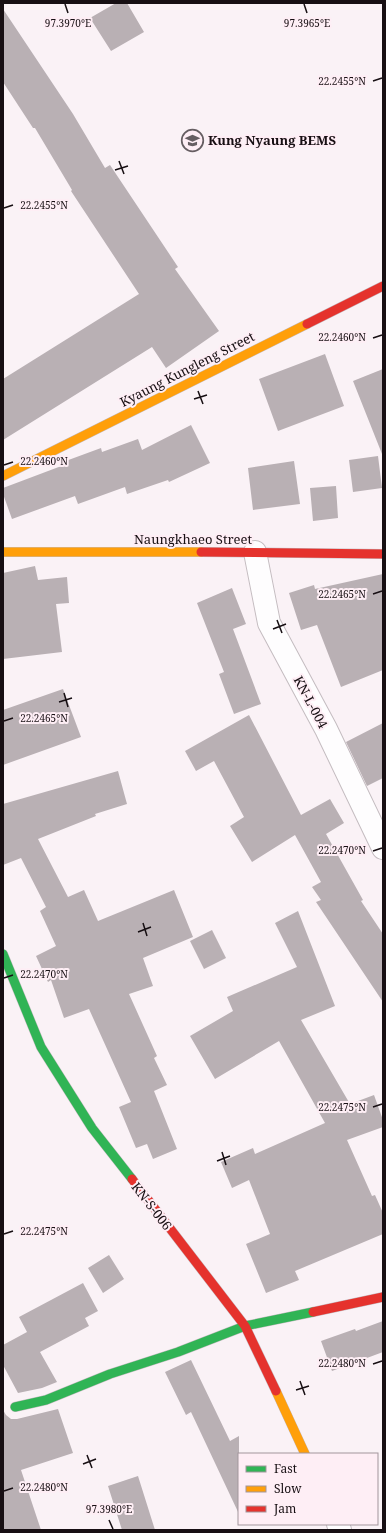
<svg xmlns="http://www.w3.org/2000/svg" width="386" height="1533" viewBox="0 0 386 1533" font-family="'Noto Serif',serif">
  <style>
    .building { fill: #b9b0b4 }
    .lines { fill: none; stroke-linecap: round; stroke-linejoin: round }
    .street-casing { stroke: #c4bcc0; stroke-width: 24 }
    .fast-casing { stroke: #c4bcc0; stroke-width: 10 }
    .slow-casing { stroke: #c4bcc0; stroke-width: 10 }
    .jam-casing { stroke: #c4bcc0; stroke-width: 10 }
    .street { stroke: #fefdfe; stroke-width: 22 }
    .fast { stroke: #30b455; stroke-width: 9 }
    .slow { stroke: #ff9f0a; stroke-width: 9 }
    .jam { stroke: #e5322d; stroke-width: 9 }
    .ticks { fill: none; stroke: #170f13; stroke-width: 1.5 }
    .labels { text-anchor: middle; stroke-width: 4; stroke-linejoin: round; paint-order: stroke }
    .poi-label { font-size: 13px; font-weight: bold; fill: #170f13; stroke: #feeef5; text-anchor: start }
    .street-label { font-size: 13px; fill: #170f13; stroke: #feeef5 }
    .ticks-label { font-size: 10px; text-anchor: middle; fill: #170f13; stroke: #feeef5; stroke-width: 4; stroke-linejoin: round; paint-order: stroke }
  </style>
  <rect width="100%" height="100%" fill="#faf2f6"/>
  <!-- building -->
  <path class="building" d="M116 3H127L144 32 111 51 90 18Z
    M3 9 73 114 105 168 110 165 178 267 175 269 219 331 166 368 152 347 3 440V379L139 294 71 191 72 190 35 128H33L3 82Z
    M325 354 344 406 278 431 259 379Z
    M383 369V454H382L353 381Z
    M191 425 210 463 169 482 168 480 127 494 125 487 78 504 75 496 12 519 3 494V488L64 465 63 462 101 448 102 452 138 439 142 450Z
    M378 456 382 488 353 492 349 460Z
    M294 461 300 504 253 510 248 468Z
    M336 486 338 518 313 521 310 488Z
    M35 566 38 580 67 577 69 603 56 604 62 652 3 659V573Z
    M383 574V670L341 687 317 625 301 630 289 593 314 585 315 589Z
    M232 588 246 624 233 629 261 704 234 714 219 674 224 672 197 603Z
    M63 689 81 737 3 765V710Z
    M249 715 301 815 330 799 344 823 326 834 363 900 361 901 383 934V1002L316 902 321 900 312 887 321 882 295 835 252 862 230 826 244 817 214 761 196 771 185 751Z
    M383 723V778L367 786 346 742Z
    M118 771 127 804 95 814 96 816 38 839 68 897 84 890 98 921 174 890 193 937 143 958 153 986 129 994 157 1056 154 1058 167 1085 154 1091 177 1149 153 1159 147 1144 136 1148 119 1107 131 1102 89 1009 64 1018 51 980 48 982 36 956 56 946 40 911 46 907 21 858 3 865V804Z
    M298 911 335 1006 301 1020 350 1104 374 1095 383 1120V1127L347 1140 372 1196 375 1195 383 1213V1234L295 1271 299 1280 266 1293 246 1244 270 1234 249 1180 232 1188 221 1162 253 1148 255 1154 325 1123 279 1041 215 1079 190 1036 233 1011 227 997 297 967 275 923Z
    M212 930 226 958 204 969 190 941Z
    M109 1255 124 1279 103 1293 88 1268Z
    M83 1283 98 1311 85 1318 89 1326 40 1352 57 1382 42 1388 18 1393 3 1365V1345L27 1332 19 1317Z
    M383 1321V1352L332 1371 321 1341 355 1329 356 1331Z
    M191 1360 230 1441 239 1436V1514L191 1412 186 1415 165 1372Z
    M58 1409 73 1453 21 1470 41 1530H3V1410L6 1415 11 1419H17Z
    M138 1476 155 1530H122L108 1486Z"/>
  <g class="lines">
    <defs>
      <path id="street" d="M255 552 269 623 326 729 383 848
        M338 1524 340 1530"/>
      <path id="fast" d="M3 954 41 1047 92 1128 132 1179
        M15 1407 46 1400 110 1374 178 1352 245 1326 313 1312"/>
      <path id="slow" d="M3 476 307 324
        M3 552H201
        M276 1391 305 1454"/>
      <path id="jam" d="M307 324 383 286
        M201 552 383 554
        M132 1179 245 1326 276 1391
        M313 1312 383 1297"/>
    </defs>
    <!-- street casing -->
    <use href="#street" class="street-casing"/>
    <!-- fast casing -->
    <use href="#fast" class="fast-casing"/>
    <!-- slow casing -->
    <use href="#slow" class="slow-casing"/>
    <!-- jam casing -->
    <use href="#jam" class="jam-casing"/>
    <!-- street -->
    <use href="#street" class="street"/>
    <!-- fast -->
    <use href="#fast" class="fast"/>
    <!-- slow -->
    <use href="#slow" class="slow"/>
    <!-- jam -->
    <use href="#jam" class="jam"/>
  </g>
  <!-- ticks -->
  <path class="ticks" d="M65 4 68 13M304 4 307 13M373 81 382 78M119 161 124 174M115 170 128 166M4 208 13 205M373 338 382 335M198 391 203 404M194 399 207 395M4 465 13 462M373 594 382 591M277 620 282 633M273 629 286 624M64 693 68 707M59 702 72 698M4 721 13 718M373 851 382 848M143 923 147 936M138 932 151 927M4 978 13 975M373 1107 382 1104M222 1152 226 1165M217 1161 230 1156M4 1234 13 1231M373 1364 382 1361M300 1381 305 1395M296 1390 309 1386M87 1455 92 1468M83 1464 96 1459M4 1491 13 1488M109 1520 113 1529"/>
  <!-- icons -->
  <defs>
    <symbol id="school-ring" viewBox="-11 -11 22 22"><circle r="9.5" fill="#feeef5" stroke="#665e62" stroke-width="1.5"/><path d="M0-5L7-2L0 1L-7-2ZM-4 1L0 2.5L4 1V4Q0 6-4 4Z" fill="#665e62"/></symbol>
  </defs>
  <g fill-rule="evenodd">
    <use href="#school-ring" x="180" y="128" width="25" height="25"/>
  </g>
  <g class="labels">
    <!-- poi labels -->
    <g class="poi-label">
      <text x="208" y="145">Kung Nyaung BEMS</text>
    </g>
    <!-- street labels -->
    <g class="street-label">
      <text transform="translate(187 369) rotate(-27)" y="5">Kyaung Kungleng Street</text>
      <text x="193" y="544">Naungkhaeo Street</text>
      <text transform="translate(311 702) rotate(62)" y="5">KN-L-004</text>
      <text transform="translate(152 1206) rotate(52)" y="5">KN-S-006</text>
    </g>
  </g>
  <g class="ticks-label">
    <text x="68" y="27">97.3970°E</text>
    <text x="307" y="27">97.3965°E</text>
    <text x="342" y="85">22.2455°N</text>
    <text x="44" y="209">22.2455°N</text>
    <text x="342" y="341">22.2460°N</text>
    <text x="44" y="465">22.2460°N</text>
    <text x="342" y="598">22.2465°N</text>
    <text x="44" y="722">22.2465°N</text>
    <text x="342" y="854">22.2470°N</text>
    <text x="44" y="978">22.2470°N</text>
    <text x="342" y="1111">22.2475°N</text>
    <text x="44" y="1235">22.2475°N</text>
    <text x="342" y="1367">22.2480°N</text>
    <text x="44" y="1491">22.2480°N</text>
    <text x="109" y="1513">97.3980°E</text>
  </g>
  <!-- border -->
  <rect width="386" height="1533" fill="none" stroke="#170f13" stroke-width="8"/>
  <!-- legend -->
  <rect x="238" y="1453" width="140" height="72" fill="#feeef5" stroke="#a2959b"/>
  <rect x="246" y="1466" width="20" height="6" fill="#30b455" stroke="#a2959b"/>
  <text x="274" y="1473" font-size="12" fill="#170f13">Fast</text>
  <rect x="246" y="1486" width="20" height="6" fill="#ff9f0a" stroke="#a2959b"/>
  <text x="274" y="1493" font-size="12" fill="#170f13">Slow</text>
  <rect x="246" y="1506" width="20" height="6" fill="#e5322d" stroke="#a2959b"/>
  <text x="274" y="1513" font-size="12" fill="#170f13">Jam</text>
</svg>
